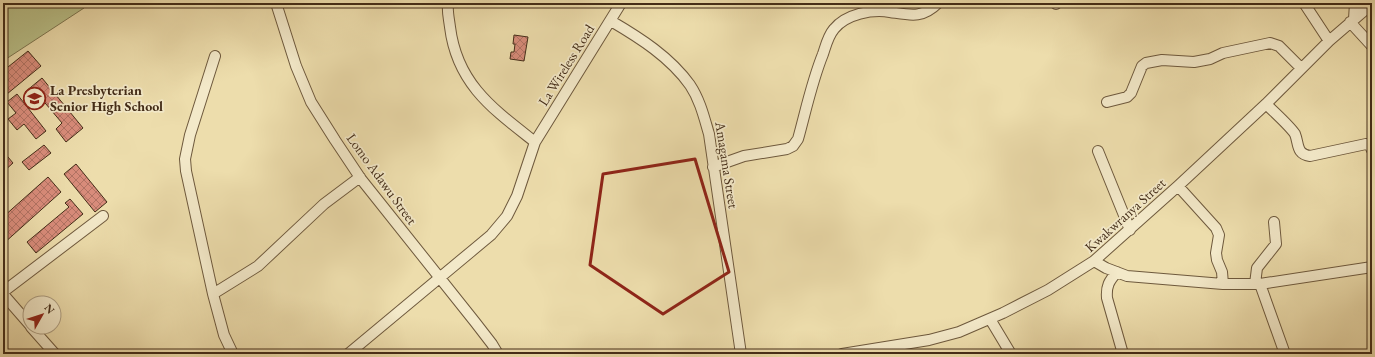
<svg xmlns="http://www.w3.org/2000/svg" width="1375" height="357" viewBox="0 0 1375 357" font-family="'EB Garamond',serif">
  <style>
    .grass { fill: #b9c088; stroke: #7e7650 }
    .building { fill: url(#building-cross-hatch); stroke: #442d18 }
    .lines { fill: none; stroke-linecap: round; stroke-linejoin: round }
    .street-casing { stroke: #6e593d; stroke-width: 12 }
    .street { stroke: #f3e9c9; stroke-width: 10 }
    .marked { fill: none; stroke: #8f2418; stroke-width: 3; stroke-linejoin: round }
    .labels { text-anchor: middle; stroke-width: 3.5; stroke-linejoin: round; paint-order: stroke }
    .street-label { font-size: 14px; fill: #442d18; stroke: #f3e9c9 }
    .poi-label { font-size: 14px; font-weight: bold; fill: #442d18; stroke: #f3e9c9; text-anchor: start }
  </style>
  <defs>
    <pattern id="building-cross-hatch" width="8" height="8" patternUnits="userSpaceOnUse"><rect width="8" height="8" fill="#d98c7b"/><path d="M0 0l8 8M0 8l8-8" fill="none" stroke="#b27364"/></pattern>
  </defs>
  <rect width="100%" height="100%" fill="#edddac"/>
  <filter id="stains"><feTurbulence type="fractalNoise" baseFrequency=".005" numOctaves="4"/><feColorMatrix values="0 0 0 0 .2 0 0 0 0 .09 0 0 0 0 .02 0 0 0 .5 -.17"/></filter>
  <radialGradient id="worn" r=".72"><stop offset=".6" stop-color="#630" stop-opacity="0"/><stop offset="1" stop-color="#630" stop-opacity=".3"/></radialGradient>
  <!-- grass -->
  <path class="grass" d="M3 3H82L84 8 3 61Z"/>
  <!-- building -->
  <path class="building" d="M514 35 528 37 524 61 510 59 511 52H514L515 44H513Z
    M28 51 41 66 7 94 3 88V71Z
    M42 78 83 128 66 142 56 129 62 123 40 97 33 102 25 92Z
    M17 94 46 131 36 139 24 124 17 130 8 119 16 113 7 102Z
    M44 145 51 153 29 170 22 162Z
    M3 151 13 163 3 172Z
    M76 164 107 202 95 212 64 174Z
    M48 177 61 192 3 244V217Z
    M70 199 83 214 36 253 27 242 69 207 65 203Z"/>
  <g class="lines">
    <defs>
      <path id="street" d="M276 3 296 66 311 102 335 140 361 179 475 322 492 344 498 354
        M448 3C447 11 449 19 450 27 457 84 493 109 535 142
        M1056 3V4
        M1304 3 1329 41
        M1354 19 1355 3
        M611 21C640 38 670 57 690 85 700 100 704 117 709 134L741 354
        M1350 22 1372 46
        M215 56 190 135 185 159 186 171 213 294 224 335 233 354
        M1107 102 1127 97 1131 93 1142 66 1146 63 1162 60 1194 62 1210 59 1223 53 1270 43 1279 46 1301 68
        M1266 104C1273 111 1290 126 1295 134 1299 144 1296 154 1310 156L1366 144 1370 146 1372 150
        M1098 151 1130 230
        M713 167 744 156 787 149 793 146 798 139C806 110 812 81 823 54 826 45 828 36 834 29 846 14 872 9 890 12 910 15 922 19 938 3
        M1178 186 1216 228 1219 235 1216 253 1217 260 1222 272 1223 284
        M1094 261 1106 268 1127 276 1223 284H1260L1372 267
        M1117 272C1109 281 1106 286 1107 298L1123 354
        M1255 284 1257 268 1276 244 1274 222
        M1260 284 1285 354
        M3 292 103 216
        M3 294 30 325
        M213 294 258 266 324 204 360 177
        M990 319 1011 354
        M31 327 55 354
        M348 354 473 250 491 235 507 216 517 196 535 142 621 3
        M842 354 929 340 959 332 1003 313 1048 290 1094 261 1178 186 1266 104 1329 41 1372 4"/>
    </defs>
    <!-- street casing -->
    <use href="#street" class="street-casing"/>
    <!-- street -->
    <use href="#street" class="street"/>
  </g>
  <!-- marked area -->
  <path class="marked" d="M695 159 729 272 663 314 590 265 603 174Z"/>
  <!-- icons -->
  <defs>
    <symbol id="school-ring" viewBox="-11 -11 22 22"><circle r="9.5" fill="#f3e9c9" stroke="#8f2418" stroke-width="1.5"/><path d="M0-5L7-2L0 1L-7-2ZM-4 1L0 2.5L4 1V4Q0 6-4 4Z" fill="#8f2418"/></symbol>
  </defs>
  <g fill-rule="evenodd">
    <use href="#school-ring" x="22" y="86" width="25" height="25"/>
  </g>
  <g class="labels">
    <!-- street labels -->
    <g class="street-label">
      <text transform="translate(566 65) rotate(-58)" y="5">La Wireless Road</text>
      <text transform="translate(727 165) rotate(81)" y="5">Amagama Street</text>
      <text transform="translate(382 179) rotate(54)" y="5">Lomo Adawu Street</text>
      <text transform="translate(1125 215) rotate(-42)" y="5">Kwakwranya Street</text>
    </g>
    <!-- poi labels -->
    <g class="poi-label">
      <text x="50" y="95">La Presbyterian<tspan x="50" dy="16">Senior High School</tspan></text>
    </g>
  </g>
  <!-- margin -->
  <rect width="1375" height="357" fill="none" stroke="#edddac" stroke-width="16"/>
  <rect x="4" y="4" width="1367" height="349" fill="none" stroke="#442d18" stroke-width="2"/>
  <rect x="8" y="8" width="1359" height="341" fill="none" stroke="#442d18"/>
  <!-- north arrow -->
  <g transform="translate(42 315) rotate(51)"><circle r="19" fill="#f3e9c9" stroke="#ad9e82"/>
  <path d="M0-3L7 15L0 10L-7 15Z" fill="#8f2418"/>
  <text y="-6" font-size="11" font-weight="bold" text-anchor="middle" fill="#442d18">N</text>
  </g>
  <rect width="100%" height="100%" filter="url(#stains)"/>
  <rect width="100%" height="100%" fill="url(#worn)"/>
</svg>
